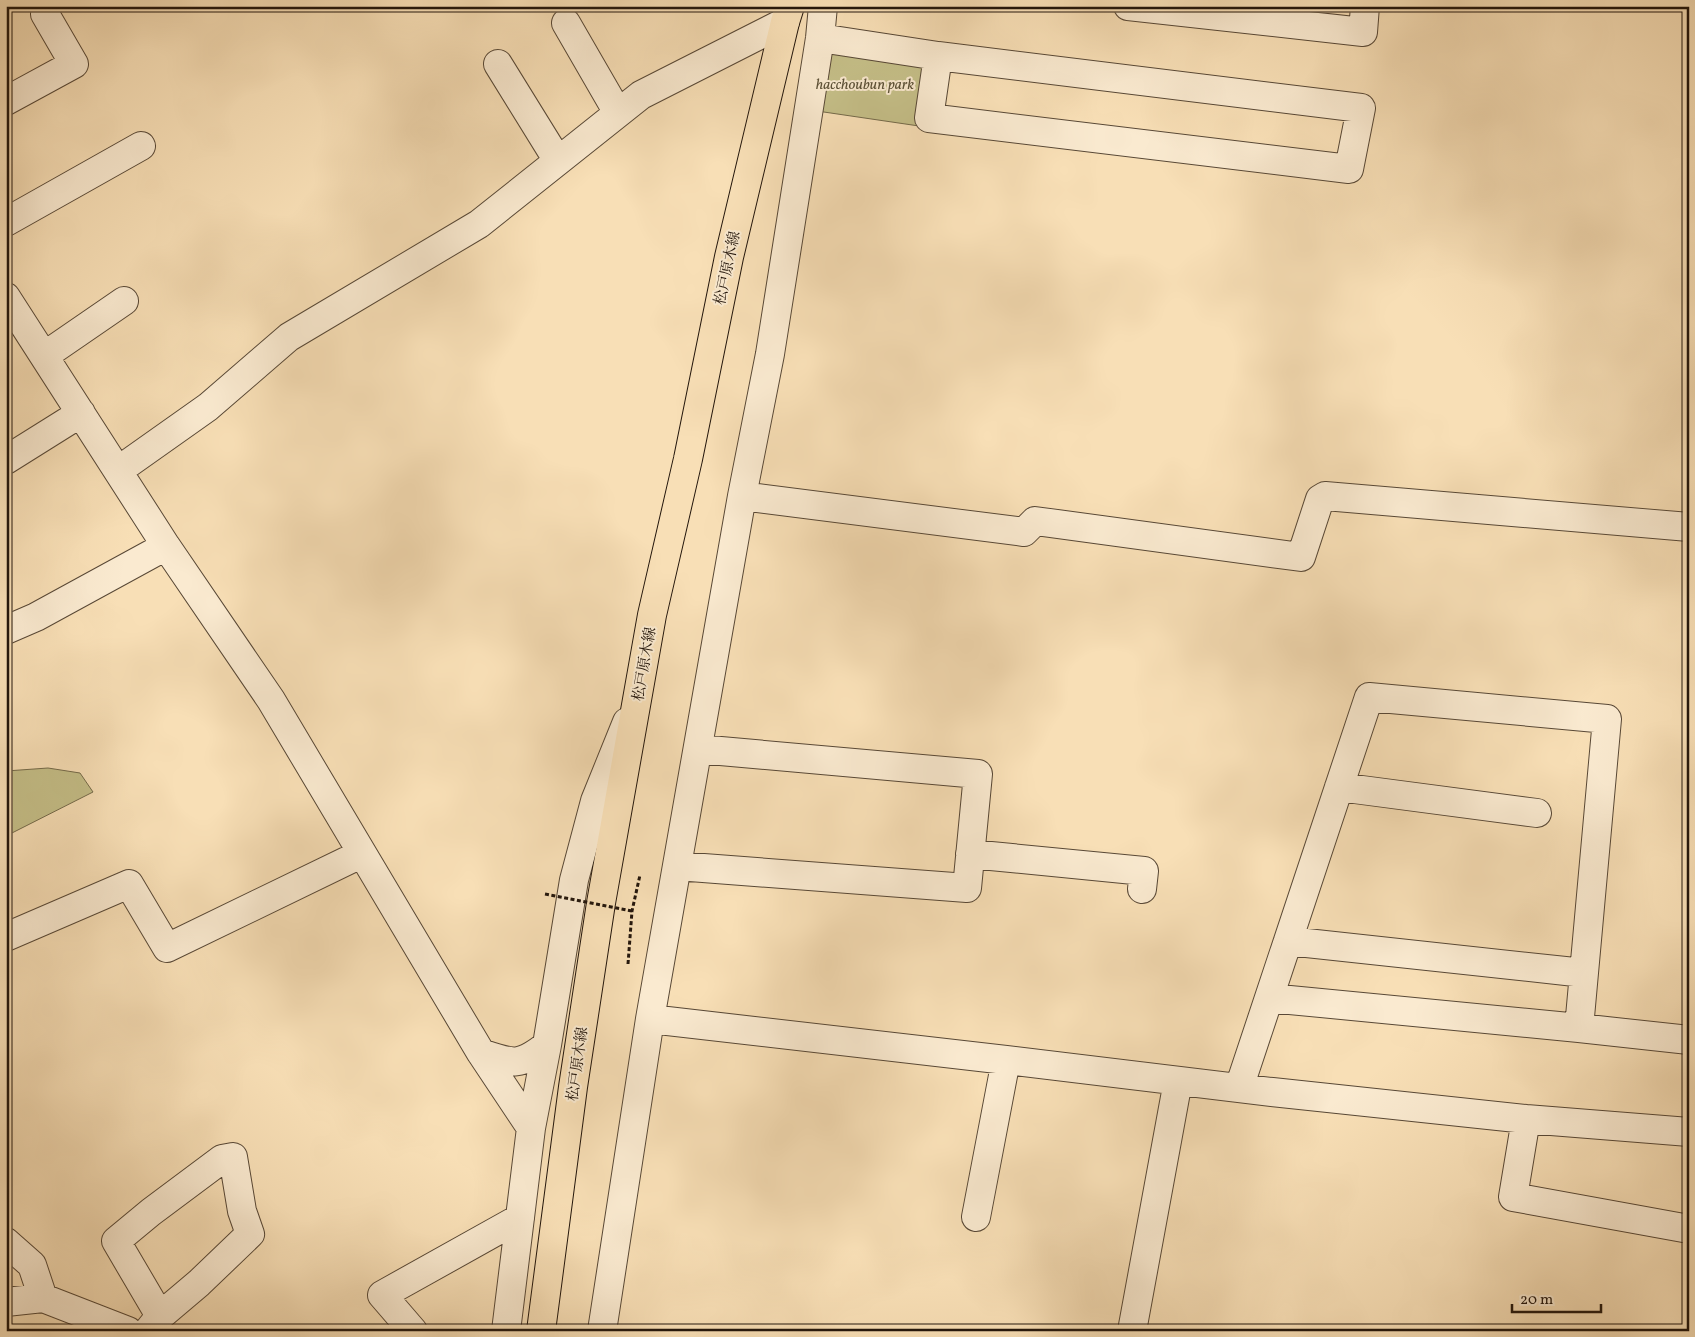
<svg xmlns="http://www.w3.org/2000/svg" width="1695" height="1337" viewBox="0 0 1695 1337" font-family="Vollkorn,'Noto Serif JP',serif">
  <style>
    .green { fill: #c5bf88; stroke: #746a4a }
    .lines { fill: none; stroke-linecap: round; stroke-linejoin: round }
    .minor-casing { stroke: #584836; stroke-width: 30 }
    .major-casing { stroke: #23160c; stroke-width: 30 }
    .path { stroke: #23160c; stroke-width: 3; stroke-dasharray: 4 2.5; stroke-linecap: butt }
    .minor { stroke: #faead0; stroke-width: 28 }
    .major { stroke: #f8dfb6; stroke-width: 28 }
    .path-bridge { stroke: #23160c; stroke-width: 3; stroke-dasharray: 4 2.5; stroke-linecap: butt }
    .labels { text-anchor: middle; stroke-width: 4; stroke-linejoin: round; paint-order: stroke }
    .park-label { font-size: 15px; font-style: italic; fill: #5c5137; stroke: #faead0 }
    .street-label { font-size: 15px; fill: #23160c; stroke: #faead0 }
  </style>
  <rect width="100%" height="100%" fill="#f8dfb6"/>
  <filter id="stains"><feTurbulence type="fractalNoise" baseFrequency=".004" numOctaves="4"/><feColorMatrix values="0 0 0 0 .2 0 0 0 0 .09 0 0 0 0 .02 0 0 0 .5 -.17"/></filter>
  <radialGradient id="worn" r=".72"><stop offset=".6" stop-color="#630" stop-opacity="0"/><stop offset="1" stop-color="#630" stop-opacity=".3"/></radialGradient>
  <!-- green -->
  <path class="green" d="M838 46 930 68 919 126 817 111 827 54Z
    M48 768 80 773 93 792 6 836V771Z"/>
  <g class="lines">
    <defs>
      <path id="minor" d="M1128 6 1363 32 1365 6
        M566 23 618 113
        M820 38 938 56 1361 108 1349 169 929 118 938 56
        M498 64 558 161
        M6 101 74 64 45 14
        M6 222 141 146
        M6 297 166 546 271 700 481 1053 531 1128
        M44 356 124 301
        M6 460 81 413
        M119 470 208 407 289 337 479 224 641 95 785 22
        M742 496 1024 532 1035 521 1301 557 1320 499 1325 496 1689 527
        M6 630 36 617 166 546
        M1339 787 1537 813
        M970 854 1144 871 1142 889
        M677 866 967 888 978 774 698 749
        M6 937 129 884 167 948 361 854
        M1288 941 1584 973
        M1269 998 1579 1028
        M650 1019 1006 1060 1272 1092 1526 1119 1689 1132
        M481 1053C513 1064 519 1067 547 1045
        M1239 1088 1369 697 1607 719 1579 1028 1689 1040
        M1526 1119 1513 1197 1689 1229
        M976 1217 1006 1060
        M6 1242 32 1265 43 1298
        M6 1302 43 1298 128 1331
        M148 1331 160 1316 199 1283 250 1234 242 1211 233 1157 222 1159 151 1212 116 1241 160 1316
        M413 1331 382 1295 520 1218
        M506 1331 531 1128 547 1045 574 880 595 801 627 722
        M602 1331 650 1019 742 496 770 354 820 38 823 6
        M1132 1331 1178 1081"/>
      <path id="major" d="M541 1331 573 1087 601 903 652 615 688 459 729 257 785 22 790 6"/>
    </defs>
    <!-- minor casing -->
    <use href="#minor" class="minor-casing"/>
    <!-- major casing -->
    <use href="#major" class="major-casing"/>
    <!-- path -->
    <path class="path" d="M628 964 632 911 640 875"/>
    <!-- minor -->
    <use href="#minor" class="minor"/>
    <!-- major -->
    <use href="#major" class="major"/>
    <!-- path-bridge -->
    <path class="path-bridge" d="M545 894 632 911"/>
  </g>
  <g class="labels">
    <!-- park labels -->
    <g class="park-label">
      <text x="865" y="89">hacchoubun park</text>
    </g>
    <!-- street labels -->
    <g class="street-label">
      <text transform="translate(727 268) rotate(-78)" y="5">松戸原木線</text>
      <text transform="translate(644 664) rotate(-80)" y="5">松戸原木線</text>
      <text transform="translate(577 1064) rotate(-82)" y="5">松戸原木線</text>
    </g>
  </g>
  <!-- margin -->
  <rect width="1695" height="1337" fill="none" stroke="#f8dfb6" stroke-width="25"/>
  <rect x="8" y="8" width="1680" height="1322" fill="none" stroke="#23160c" stroke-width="2.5"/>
  <rect x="12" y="12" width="1670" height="1312" fill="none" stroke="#23160c"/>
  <!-- scale -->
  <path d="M1512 1304v8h89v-8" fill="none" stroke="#23160c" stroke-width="2.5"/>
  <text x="1520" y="1304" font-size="15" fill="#23160c" stroke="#faead0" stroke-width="4" paint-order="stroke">20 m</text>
  <rect width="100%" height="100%" filter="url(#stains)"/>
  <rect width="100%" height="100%" fill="url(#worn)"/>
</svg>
